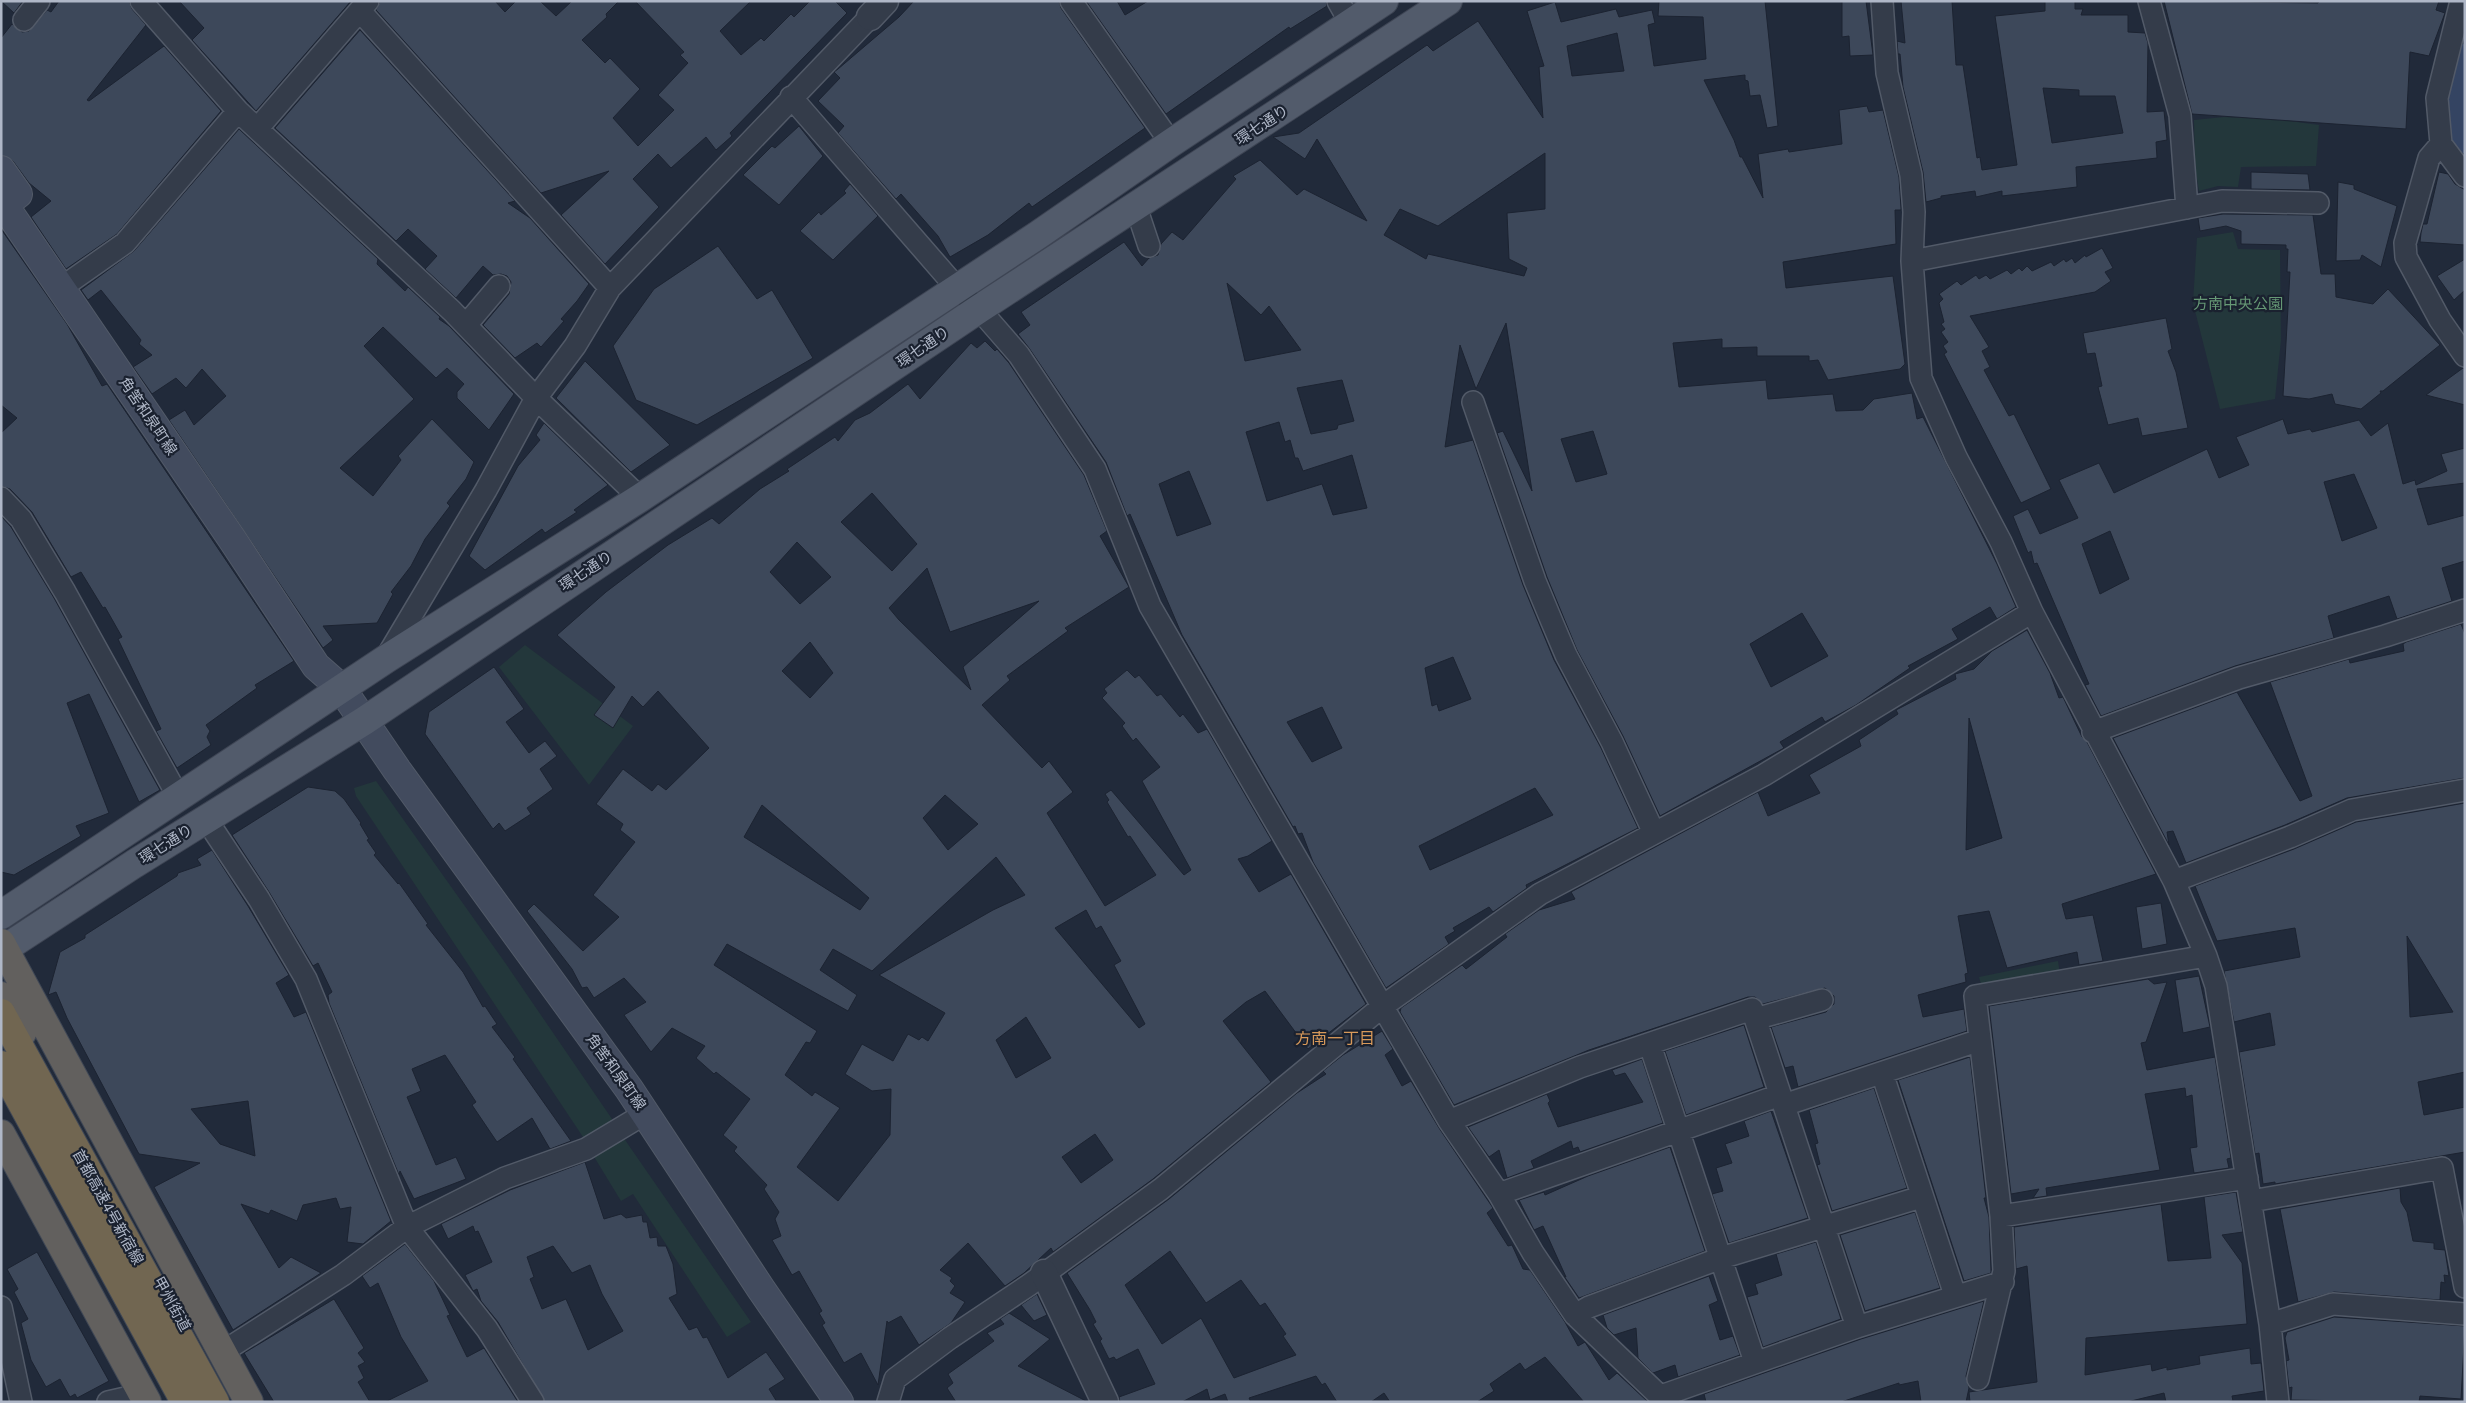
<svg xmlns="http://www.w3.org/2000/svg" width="2466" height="1403" viewBox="0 0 2466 1403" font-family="'Nunito Sans','Noto Sans JP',sans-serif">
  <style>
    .green { fill: #23373b }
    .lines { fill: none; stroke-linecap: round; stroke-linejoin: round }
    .river { stroke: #344462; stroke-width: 38 }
    .building { fill: #3d485a; stroke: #1c2331; fill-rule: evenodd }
    .minor-casing { stroke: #525a68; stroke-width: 24 }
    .tertiary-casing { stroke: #525a68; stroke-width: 29 }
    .secondary-casing { stroke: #525a68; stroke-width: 30 }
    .primary-casing { stroke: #3e4554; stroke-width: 30 }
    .trunk-casing { stroke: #3f4755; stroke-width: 30 }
    .motorway-casing { stroke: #3f4755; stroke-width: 30 }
    .minor { stroke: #343c4a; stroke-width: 21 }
    .tertiary { stroke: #343c4a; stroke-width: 26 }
    .secondary { stroke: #424b5e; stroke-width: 28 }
    .primary { stroke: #525b6b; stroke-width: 28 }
    .trunk { stroke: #62605e; stroke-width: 28 }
    .motorway { stroke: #716651; stroke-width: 28 }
    .labels { text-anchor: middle; stroke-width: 4.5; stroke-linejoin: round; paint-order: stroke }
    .street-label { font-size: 15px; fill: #afb7c7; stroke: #1a212f }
    .park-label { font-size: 15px; fill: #669875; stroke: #1a212f }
    .neighbourhood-label { font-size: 16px; fill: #d7995a; stroke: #1a212f }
  </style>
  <rect width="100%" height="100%" fill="#212a3a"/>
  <!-- green -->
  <path class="green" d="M2224 117 2275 119 2319 125 2316 166 2241 167 2238 187 2218 186 2199 191 2195 167 2194 120Z
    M2233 232 2238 249 2280 250 2281 340 2275 399 2220 409 2193 303 2197 238Z
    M525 645 633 726 589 785 499 667Z
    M376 781 506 964 612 1119 607 1129 585 1140 356 796 354 788Z
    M2058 961 2060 974 1988 988 1981 984 1979 977Z
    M623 1137 751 1322 727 1337 633 1194 621 1201 593 1155Z"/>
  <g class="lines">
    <!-- river -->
    <path class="river" d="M2465 63 2457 109 2465 134"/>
  </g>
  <!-- building -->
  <path class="building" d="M1 1H23L14 13Z
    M59 1H129L132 9 146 25 87 100 89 101 164 46 221 111 117 234 66 269 31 217 51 201 29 183 13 161 1 155V38L12 24 22 32 29 31 47 10 51 12Z
    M179 1H351L256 111 192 40 204 28Z
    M380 1H495L505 12 516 1H540L556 16 572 1H619L606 14 607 17 582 40 605 63 610 58 640 89 613 118 638 146 674 110 658 95 688 63 680 55 684 52 635 1H751L720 31 741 55 761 38 764 41 791 14 794 17 810 1H835L847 13 730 133 732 136 716 150 706 137 671 168 658 154 633 179 659 207 605 264 561 215 609 171 541 193 376 10Z
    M914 1H1059L1061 8 1145 128 1032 207 1029 203 988 235 950 257 938 236 901 194 896 199 838 133 844 126 818 101 840 78 834 72 838 69 899 17Z
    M1086 1H1117L1125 15 1148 1H1326L1327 6 1290 29 1289 27 1166 114Z
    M1659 1H1765L1778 126 1767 128 1760 95 1750 96 1748 81 1745 80V75L1704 80 1734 140 1740 157H1742L1763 198 1758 154 1788 149 1789 152 1842 144 1839 110 1867 106 1869 112 1883 110 1899 177 1901 208V210H1895L1896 244 1783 262 1786 288 1893 276 1905 364 1900 369 1828 380 1818 360 1809 361V356H1757V347L1722 348V339L1673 343 1679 387 1766 380 1768 399 1833 394 1836 411 1863 410 1874 399 1912 393 1917 419 1923 417 1997 564 2016 607 1997 619 1990 607 1952 629 1958 639 1908 666 1910 668 1856 705 1825 722 1822 717 1780 742 1784 748 1660 816 1623 736 1577 650 1547 577 1497 433 1503 431 1532 491 1506 323 1476 389 1460 345 1445 447 1473 440 1523 585 1554 660 1601 748 1638 828 1526 885 1527 888 1493 912 1489 907 1453 928 1455 931 1445 937 1449 944 1386 988 1313 862 1302 833 1298 834 1295 826 1293 827 1182 635 1130 514 1127 516 1106 462 1029 348 1018 334 1030 325 1021 312 1124 242 1142 266 1149 258 1158 255 1161 244 1172 232 1183 240 1236 179 1233 176 1260 160 1297 195 1304 189 1367 221 1317 139 1305 159 1273 137 1299 133 1427 45 1433 51 1478 21 1543 118 1539 67 1544 66 1527 11 1555 2 1561 22 1616 9 1619 17 1652 10 1655 23 1648 25 1654 66 1706 59 1703 17 1658 16ZM1617 33 1624 71 1572 76 1567 46ZM1545 153V209L1507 213 1509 259 1527 268 1524 276 1428 254 1426 259 1384 235 1400 209 1438 226ZM1227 283 1261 315 1269 306 1301 350 1245 361ZM1342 380 1354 421 1338 425 1337 429 1311 434 1297 388ZM1279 422 1285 442 1290 440 1295 458H1298L1303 471 1352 455 1367 508 1333 515 1322 484 1267 501 1246 432ZM1593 431 1607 474 1576 482 1561 439ZM1189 471 1211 524 1177 536 1159 484ZM1802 613 1828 656 1771 687 1750 644ZM1453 657 1471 699 1439 711 1437 704 1432 706 1425 668ZM1322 707 1342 748 1312 762 1287 722ZM1535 788 1553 815 1430 870 1419 846Z
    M1842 1H1866L1873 55 1850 56 1849 36 1842 37Z
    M1901 1H1952L1956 65H1963L1977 158 1980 157 1982 170 2017 165 1995 16 2045 11V1H2075V9H2083L2081 15H2128V32L2145 33 2148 43 2147 112 2164 111 2167 140 2156 142 2157 158 2076 167 2077 187 2002 196V191L1976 197 1975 191 1941 196V198L1926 202 1923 172 1903 87 1900 54H1898L1897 41 1905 43ZM2043 88 2079 90V96H2115L2123 133 2052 143Z
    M2164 1 2318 3 2319 1H2439L2436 10 2445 13 2429 56 2410 52 2406 129 2192 114Z
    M360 30 515 201 508 203 530 218 589 284 577 301 561 319 564 321 541 347 537 343 515 358 483 325 509 294 511 282 507 276 501 274 493 275 483 266 456 298 425 269 437 256 408 229 396 241 275 128Z
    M799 126 823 156 779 205 743 175 772 146 775 148Z
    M239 129 378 259 377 264 405 291 408 287 440 317 439 319 449 326 514 394 489 430 457 398V392L464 384 447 368 436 378 383 327 364 346 414 399 340 468 373 496 401 460 398 456 432 419 474 462 466 479 447 503 450 506 425 539 411 566 391 592 393 594 377 623 323 626 333 640 323 648 169 420 185 410 194 425 226 396 202 369 186 388 176 378 152 394 133 367 152 355 139 344 141 340 101 290 88 300 81 290 134 251Z
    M2251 172 2308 174 2310 190 2251 189Z
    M2439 172 2448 174 2455 184 2465 190V245L2420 242 2421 233 2423 224H2427Z
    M2338 182 2354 185V189L2397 206 2381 267 2362 255 2360 260 2336 261Z
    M850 184 878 216 833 260 800 231 819 212 821 215 846 193 844 191Z
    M2223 214 2313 215 2321 274H2335L2336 297 2373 304 2388 289 2440 345 2383 391H2380L2381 393 2361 409 2335 404 2332 394 2309 399 2283 396 2290 272H2287L2288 249H2286V245L2241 244V231L2226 226 2200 231 2198 218Z
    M1 229 67 324 102 386 107 384 294 661 255 685 257 688 206 725 210 731 207 737 211 745 177 768 156 731 161 729 118 639 122 637 105 607 103 608 81 572 71 577 32 512 10 489 1 486V433L17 418 1 405Z
    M718 246 757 299 772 290 813 358 697 425 636 400 613 346 654 289Z
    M2102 248 2113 268 2105 272 2111 281 2095 292 1970 316 1989 347 1982 351 1990 367 1984 370 2009 416 2014 414 2051 489 2021 503 1944 354 1947 352 1943 346 1948 342 1941 332 1945 329 1941 324 1944 322 1939 303 1943 299 1939 294 1957 281 1961 285 1976 275 1979 279 1986 275 1990 279 2007 270 2011 274 2019 268 2022 271 2027 266 2032 271 2051 262 2054 266 2064 259 2066 262 2072 258 2075 263 2085 255 2086 257Z
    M2465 259V290L2454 300 2437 276Z
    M2166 318 2172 349 2168 351 2176 372 2188 428 2142 436 2138 418 2108 425 2098 387 2102 386 2095 353 2087 354 2083 333Z
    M985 341 995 351 997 349 1009 363 1084 475 1107 531 1100 536 1129 587 1065 628 1068 631 1007 676 1010 680 982 705 1042 768 1049 761 1073 792 1047 813 1105 906 1156 875 1130 836 1128 837 1107 802 1109 800 1105 794 1111 790 1184 875 1191 870 1142 781 1160 767 1136 738 1133 741 1122 726 1125 723 1102 698 1107 693 1104 689 1127 670 1135 678 1139 675 1157 696 1161 694 1180 717 1183 714 1198 733 1207 729 1272 841 1248 856 1238 859 1259 892 1291 874 1366 1004 1308 1049 1265 991 1246 1002 1223 1021 1271 1082 1153 1179 1053 1252 1051 1248 1024 1273 1005 1286 968 1243 940 1270 952 1278 950 1281 955 1286 950 1293 965 1302 951 1323 919 1345 901 1316 888 1323 887 1321 878 1385 861 1353 844 1363 822 1325 825 1323 819 1313 822 1311 799 1271 792 1275 772 1240 781 1236 775 1219 779 1212 764 1189 767 1185 734 1151 737 1147 723 1135 750 1099 716 1072 714 1074 696 1058 705 1046 672 1028 651 1052 624 1015 646 1002 624 978 594 998 587 987 582 988 572 969 527 911 534 904 583 951 619 917 593 895 635 842 620 830 623 824 596 804 623 769 652 791 658 784 666 790 709 748 658 691 643 707 632 696 613 728 594 715 615 687 557 635 606 592 668 545 712 518 719 524 760 489 789 471 787 469 835 437 838 441 855 420 870 413 908 384 920 399 971 343 977 348ZM872 493 917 544 892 571 841 522ZM797 542 831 577 800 604 770 572ZM927 568 950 632 1039 601 963 667 971 690 899 620 889 608ZM810 642 833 673 810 698 782 671ZM945 795 978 824 948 850 923 818ZM762 805 869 898 860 910 744 837ZM996 857 1025 895 993 910 879 975 945 1013 928 1041 922 1037 919 1040 908 1034 893 1061 862 1044 845 1074 872 1091 891 1089 890 1135 838 1201 797 1167 840 1108 815 1092 812 1096 785 1075 806 1042 810 1043 817 1031 714 965 727 944 848 1011 857 995 820 970 833 949 872 971ZM1086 910 1096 929 1101 926 1121 961 1114 965 1145 1024 1139 1028 1055 928ZM1026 1017 1051 1058 1016 1078 996 1040ZM1095 1134 1113 1160 1081 1183 1062 1157Z
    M585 361 670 445 631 472 556 398Z
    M2463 368H2465V405L2426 395Z
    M2283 419 2288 434 2310 429 2312 432 2359 420 2371 436 2388 423 2403 484 2415 480 2416 485 2447 471 2441 454 2465 448V483L2417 489 2428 525 2465 515V561L2442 568 2452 601 2397 619 2389 596 2328 616 2334 638 2235 666 2101 716 2085 685 2089 684 2037 563 2034 564 2031 551 2028 553 2013 516 2028 509 2040 534 2078 518 2059 480 2099 463 2114 493 2207 449 2219 478 2249 465 2236 437ZM2354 474 2377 528 2342 541 2324 482ZM2110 531 2129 579 2100 594 2082 544Z
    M544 423 608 485 574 510 577 512 545 533 542 529 485 570 469 556 518 466 540 440 536 435Z
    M1 516 11 527 54 598 160 790 139 802 89 694 67 703 109 813 76 826 81 836 14 875 1 872Z
    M2461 624 2465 634V778L2347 798 2285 825 2186 863 2173 831 2167 832 2169 845 2113 738 2237 692 2300 801 2312 796 2270 682 2349 659 2350 663 2404 651 2403 644 2406 642Z
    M2027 630 2050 673 2059 698 2063 697 2082 737 2087 742 2156 874 2062 904 2066 919 2093 915 2103 961 2079 965 2077 952 2007 968 1989 911 1958 916 1968 973 1965 974 1966 982 1918 995 1923 1017 1964 1009 1967 1031 1798 1087 1793 1066 1785 1068 1771 1027 1826 1012 1834 1004V996L1825 988 1763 1004 1755 997H1748L1589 1050 1454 1105 1400 1012 1401 1008 1462 965 1466 969 1507 937 1505 934 1539 910 1575 899 1571 892 1758 792 1768 816 1820 793 1809 775 1861 746 1859 740 1898 714 1896 710 1956 679 1955 674 1974 669 1992 651ZM1969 718 2002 838 1966 850Z
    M494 667 524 709 506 722 529 753 545 741 557 756 540 769 553 789 527 808 531 814 505 831 499 823 493 829 425 734 429 712Z
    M308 787 335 791 344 799 361 823 360 824 369 839 367 840 376 853 374 855 398 884 399 883 428 924 426 925 463 972 483 1007 485 1006 497 1024 492 1027 515 1057 513 1059 571 1141 550 1149 532 1118 497 1142 472 1105 476 1102 445 1055 412 1069 421 1091 407 1097 436 1165 456 1157 466 1179 414 1199 400 1171 399 1175 329 1003 328 995 332 992 318 963 313 966 269 892 232 835Z
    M2465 803V1072L2418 1082 2424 1115 2465 1107V1152L2275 1184V1182L2263 1184 2259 1153 2255 1154 2239 1052 2275 1045 2270 1013 2234 1022 2224 971 2300 957 2295 928 2217 941 2195 886 2294 849 2356 822ZM2407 936 2453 1012 2410 1017Z
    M212 850 248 906 289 975 276 983 294 1017 306 1012 391 1221 363 1244 347 1242 351 1207 340 1209 336 1198 303 1205 297 1221 271 1210 269 1214 241 1204 279 1268 291 1257 321 1273 233 1330 154 1187 200 1163 139 1154 67 1018 56 992 48 995 60 952 85 938V935L177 876 178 873 201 865 197 859ZM248 1101 255 1156 220 1144 191 1109Z
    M2161 903 2167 944 2142 949 2136 907Z
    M2199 976 2210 1027 2183 1033 2175 980Z
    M2148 979 2154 984 2167 982 2146 1042 2141 1043 2147 1070 2215 1057 2231 1158 2227 1159 2229 1168 2194 1173 2190 1148 2197 1147 2192 1095 2186 1097 2185 1088 2145 1094 2160 1170 2046 1188 2047 1196 2033 1198 2039 1189 2011 1194 1989 1006Z
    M1744 1025 1764 1087 1686 1115 1665 1051Z
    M1382 1031 1393 1049 1385 1055 1402 1086 1411 1081 1439 1128 1493 1208 1487 1213 1508 1246 1512 1245 1523 1269 1530 1270 1565 1322 1578 1346 1585 1342 1609 1380 1617 1373 1648 1402H1584L1545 1357 1525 1370 1520 1363 1490 1384 1494 1391 1477 1402H1390L1384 1393 1371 1402H1337L1325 1383 1322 1385 1316 1376 1249 1398 1251 1402H1228L1225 1394 1210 1400 1207 1389 1182 1402H1120L1119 1397 1155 1384 1138 1349 1116 1360 1114 1357 1109 1359 1100 1341 1102 1339 1093 1324 1096 1322 1090 1310 1067 1273 1169 1199 1297 1093 1326 1074 1323 1071 1343 1055ZM1170 1251 1206 1303 1241 1280 1260 1306 1265 1303 1286 1334 1283 1336 1296 1355 1234 1378 1201 1318 1162 1344 1125 1285Z
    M1970 1057 1986 1198H1984L1989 1217 1991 1270V1273L1964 1281 1898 1080Z
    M1642 1059 1663 1123 1580 1152 1578 1147 1573 1149 1571 1141 1531 1161 1534 1168 1507 1178 1499 1150 1489 1157 1468 1127 1547 1094 1550 1101 1548 1103 1558 1127 1643 1102 1625 1073 1615 1076 1612 1070Z
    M1874 1088 1907 1188 1832 1211 1817 1165 1820 1164 1815 1144 1818 1143 1809 1110Z
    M1771 1111 1808 1218 1729 1243 1712 1194 1723 1191 1716 1168 1732 1163 1725 1144 1749 1136 1744 1121Z
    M1670 1147 1705 1251 1579 1298 1564 1276 1566 1277 1543 1226 1534 1230 1519 1200 1544 1192 1545 1195 1588 1176Z
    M585 1162 604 1219 621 1214 626 1218 642 1215 643 1222H647L650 1238 657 1237 658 1246H666L673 1264 677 1294 669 1298 689 1330 697 1327 703 1338 707 1337 728 1378 766 1352 785 1379 769 1389 777 1402H545L498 1322 481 1301 477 1289 473 1291 465 1275 492 1262 478 1231 475 1232 473 1226 448 1239 441 1224 510 1190ZM553 1246 572 1273 590 1265 602 1294 623 1331 588 1350 566 1299 542 1309 530 1279 534 1277 527 1257Z
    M2400 1188 2401 1202 2407 1212 2413 1241 2434 1243V1249L2445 1250 2449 1276 2444 1275 2445 1283 2441 1282 2440 1300 2334 1292 2298 1302 2280 1209Z
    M2236 1192 2243 1232 2222 1235 2242 1263 2247 1324 2086 1338 2085 1375 2151 1364 2152 1371 2167 1367V1370L2200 1364 2199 1356 2250 1348 2251 1364 2261 1363 2264 1391 2232 1396 2233 1401 2223 1402H2166L2164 1393 2127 1402H1970L1969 1392 2037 1382 2027 1266 2016 1269 2014 1227 2161 1204 2168 1261 2211 1258 2204 1197Z
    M1915 1212 1940 1288 1865 1311 1840 1235Z
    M1816 1242 1841 1319 1763 1347 1747 1297 1758 1294 1755 1284 1782 1275 1776 1254Z
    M405 1244 434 1281 450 1315 447 1316 467 1357 484 1348 518 1402H385L428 1381 401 1337 378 1283 370 1288 362 1276Z
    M37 1252 109 1381 77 1398 75 1394 70 1397 60 1379 46 1387 31 1360 21 1323 28 1319 14 1292 18 1289 7 1269Z
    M1709 1276 1718 1301 1709 1305 1720 1340 1733 1336 1740 1355 1678 1377 1675 1365 1653 1373 1638 1358 1636 1328 1614 1335 1607 1328 1603 1315Z
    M1037 1294 1047 1315 1034 1321 1021 1305Z
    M334 1299 364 1348 358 1353 365 1362 358 1366 364 1378 358 1382 370 1402H274L244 1353Z
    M1984 1301 1966 1376 1969 1388 1966 1402H1921L1918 1381 1899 1385V1383L1841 1402H1706L1704 1394 1861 1339Z
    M1009 1313 1050 1339 1018 1366 1088 1402H956L947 1388 953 1383 948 1374 994 1341 987 1333 1004 1324 1000 1319Z
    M2334 1317 2465 1326 2461 1399 2420 1396 2419 1402 2291 1400 2292 1387 2289 1388 2286 1361 2289 1360 2285 1338 2287 1332Z"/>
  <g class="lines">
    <defs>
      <path id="minor" d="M141 1 238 111 452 311 536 398 640 498
        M1071 1 1171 143
        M1338 1 1351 24
        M1882 1 1887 73 1911 175 1914 212 1912 261 1921 378 1956 457 2001 542 2032 612 2174 881 2206 956 2216 986 2270 1324 2278 1402
        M2149 1 2180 115 2187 208
        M2461 1 2437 98 2441 144 2465 176
        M360 11 610 288
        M24 20 39 1
        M791 97 956 287 979 309 1019 355 1095 469 1150 606 1449 1121 1499 1194 1533 1253 1575 1315 1666 1402
        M258 128 368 1
        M2441 144 2429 158 2405 243 2406 257 2440 320 2465 356
        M1136 207 1149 246
        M1912 261 2222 201 2318 203
        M61 288 125 243 238 111
        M466 325 499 286
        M1473 402 1535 581 1552 622 1566 655 1612 742 1654 833
        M1 498 21 519 65 592 179 798
        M386 658 486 490 536 398 575 346 610 288 870 17
        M2093 732 2239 678 2385 636 2465 610
        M206 819 259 899 306 979 407 1227 487 1329 533 1402
        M2174 881 2290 837 2352 810 2465 790
        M1755 1019 1822 1000
        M1650 1045 1755 1362
        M1882 1073 1955 1295
        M1784 1105 1980 1040
        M1449 1121 1580 1067 1752 1009 1857 1327
        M1499 1194 1780 1095
        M2251 1201 2442 1168 2465 1287
        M2001 1216 2247 1178
        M1 1307 21 1402
        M1575 1315 1589 1307 1721 1258 1921 1197
        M2270 1324 2333 1304 2465 1314
        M221 1353 343 1275 407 1227 505 1178 586 1149 646 1113
        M1978 1379 2004 1271 2001 1216 1975 996 2206 956
        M1661 1396 1857 1327 2003 1282
        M108 1402 143 1394
        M888 1402 895 1379 950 1338 1029 1285 1161 1189 1383 1006 1540 894 1764 775 2032 612"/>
      <path id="tertiary" d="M870 17 885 1
        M1044 1273 1105 1402"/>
      <path id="secondary" d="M1 170 18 194 4 205 232 539 316 666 341 688 397 770 629 1089 761 1289 839 1402"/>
      <path id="primary" d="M1 915 386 659 640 498 1038 235 1171 143 1384 1
        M1 951 134 864 364 721 979 309 1448 1"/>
      <path id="trunk" d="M1 943 249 1402
        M1 996 22 1033
        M1 1134 147 1402"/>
      <path id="motorway" d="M1 1013 215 1402
        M1 1065 185 1402"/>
    </defs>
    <!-- minor casing -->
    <use href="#minor" class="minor-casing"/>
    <!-- tertiary casing -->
    <use href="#tertiary" class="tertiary-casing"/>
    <!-- secondary casing -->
    <use href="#secondary" class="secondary-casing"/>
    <!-- primary casing -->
    <use href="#primary" class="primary-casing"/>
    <!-- trunk casing -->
    <use href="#trunk" class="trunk-casing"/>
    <!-- motorway casing -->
    <use href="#motorway" class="motorway-casing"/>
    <!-- minor -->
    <use href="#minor" class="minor"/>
    <!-- tertiary -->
    <use href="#tertiary" class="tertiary"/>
    <!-- secondary -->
    <use href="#secondary" class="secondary"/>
    <!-- primary -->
    <use href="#primary" class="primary"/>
    <!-- trunk -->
    <use href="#trunk" class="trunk"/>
    <!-- motorway -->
    <use href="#motorway" class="motorway"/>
  </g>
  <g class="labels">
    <!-- street labels -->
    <g class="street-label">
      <text transform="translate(1262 125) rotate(-33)" y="5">環七通り</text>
      <text transform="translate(923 347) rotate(-34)" y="5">環七通り</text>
      <text transform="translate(148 416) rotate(56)" y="5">角筈和泉町線</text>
      <text transform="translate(586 571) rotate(-33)" y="5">環七通り</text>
      <text transform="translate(166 844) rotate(-32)" y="5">環七通り</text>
      <text transform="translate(616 1072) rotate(54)" y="5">角筈和泉町線</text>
      <text transform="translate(108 1207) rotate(61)" y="5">首都高速4号新宿線</text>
      <text transform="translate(172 1304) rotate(61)" y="5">甲州街道</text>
    </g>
    <!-- park labels -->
    <g class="park-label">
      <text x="2238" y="309">方南中央公園</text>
    </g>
    <!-- neighbourhood labels -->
    <g class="neighbourhood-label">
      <text x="1335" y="1044">方南一丁目</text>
    </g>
  </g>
  <!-- border -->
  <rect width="2466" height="1403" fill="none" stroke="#afb7c7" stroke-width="5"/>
</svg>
